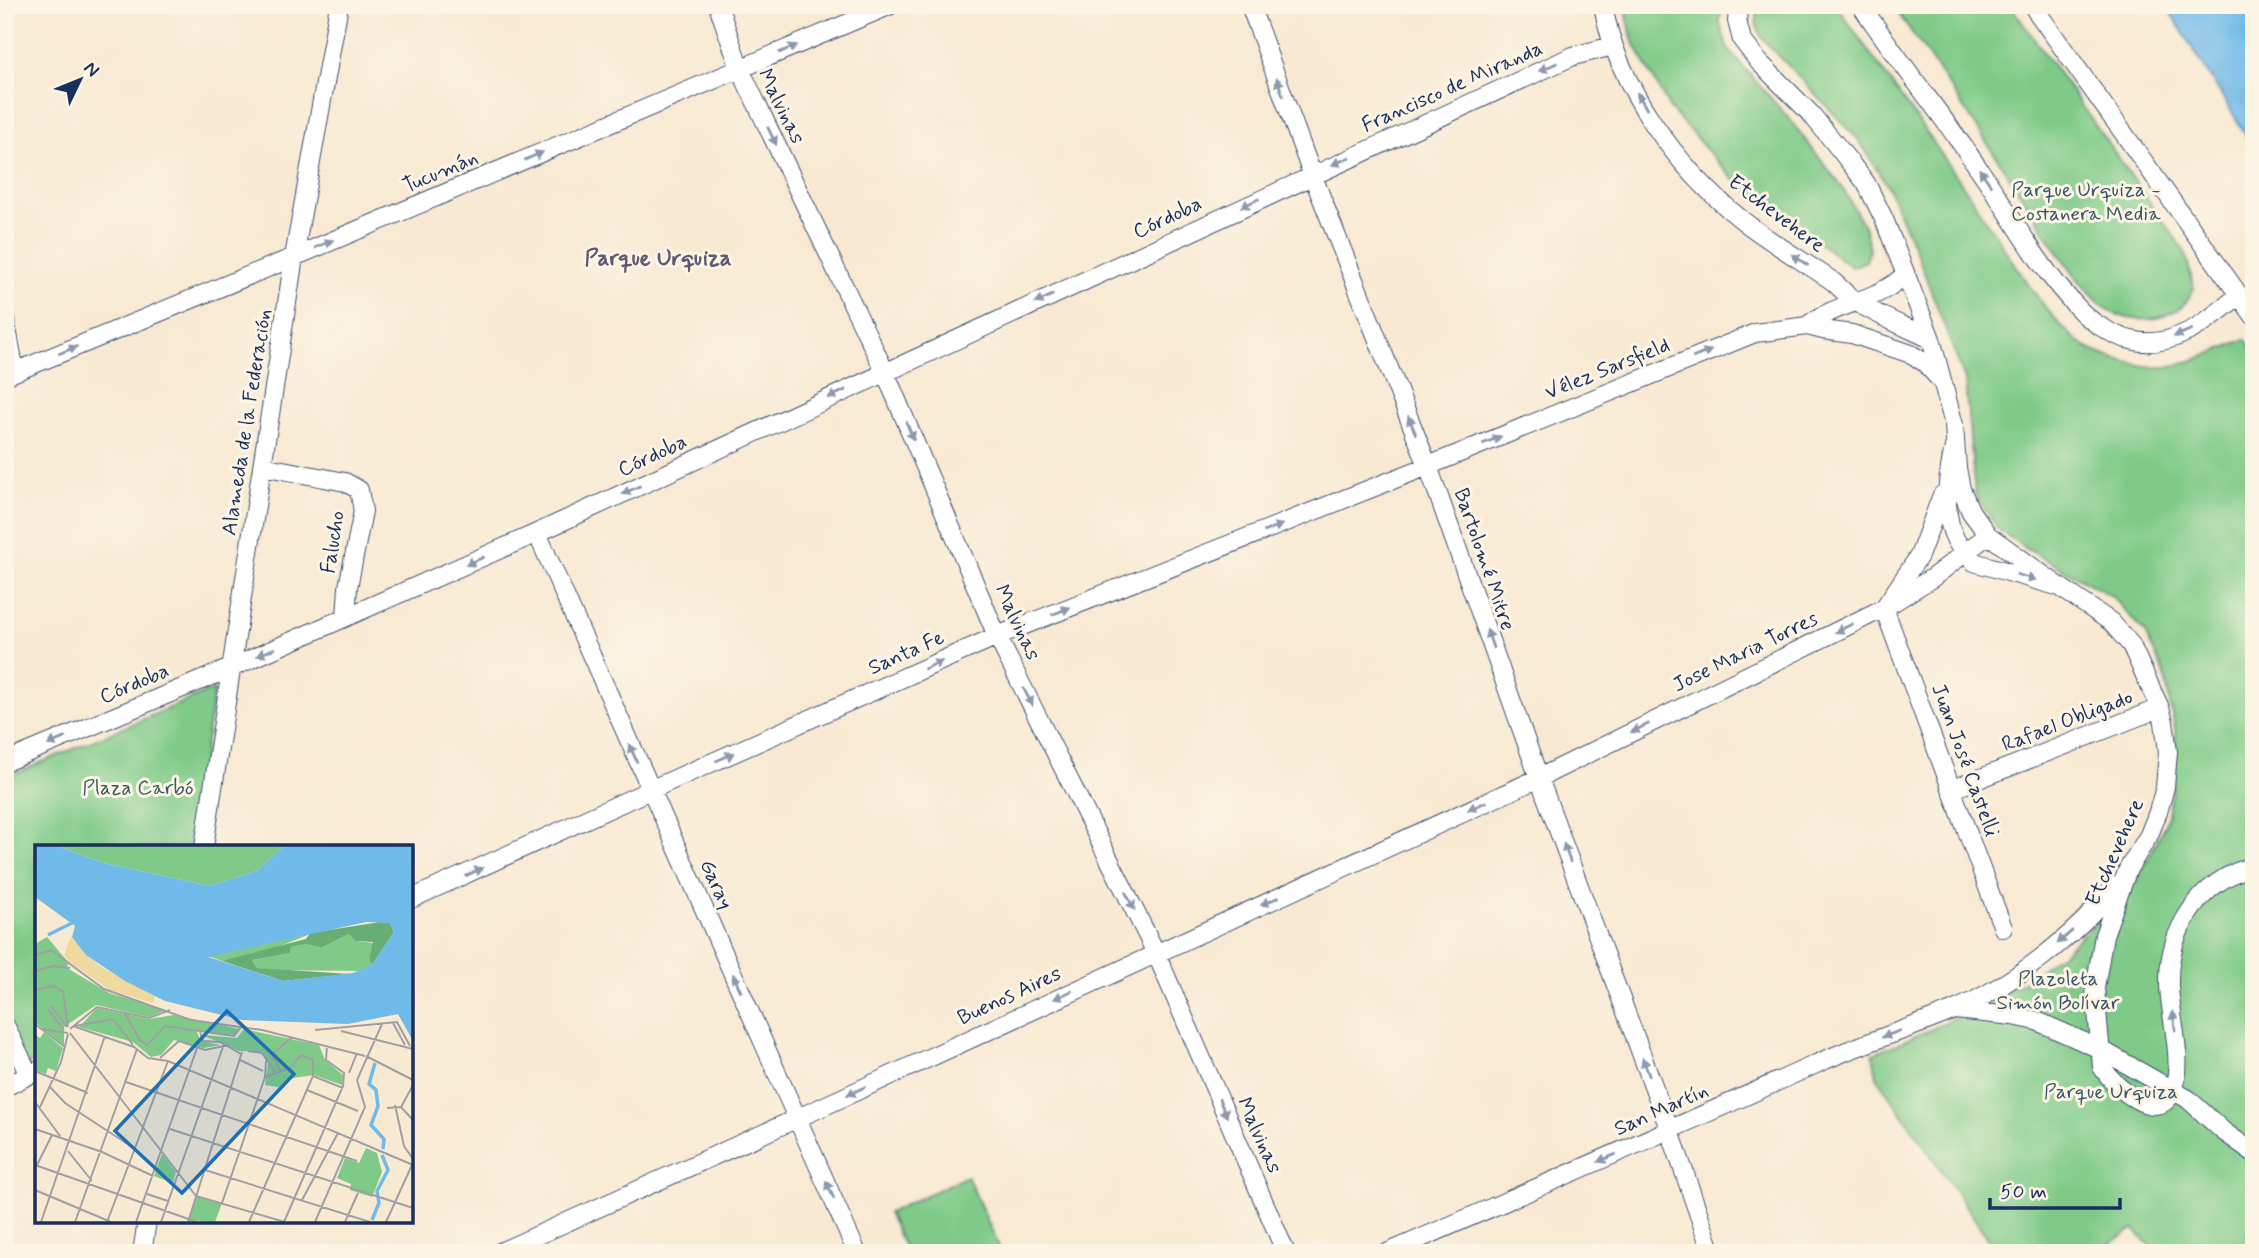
<svg xmlns="http://www.w3.org/2000/svg" width="2259" height="1258" viewBox="0 0 2259 1258" font-family="Mynerve,sans-serif">
  <style>
    .green { fill: #7fca88; stroke: #4d7c73; stroke-width: 2 }
    .water { fill: #70bae9; stroke: #4674a4; stroke-width: 2 }
    .lines { fill: none; stroke-linecap: round; stroke-linejoin: round }
    .minor-casing { stroke: #3c4b6f; stroke-width: 20 }
    .minor { stroke: #fff; stroke-width: 18 }
    .oneway { fill: #8d97ae }
    .labels { text-anchor: middle; stroke-width: 6; stroke-linejoin: round; paint-order: stroke }
    .street-label { font-size: 21px; fill: #1b2f5e; stroke: #fcf5e5 }
    .park-label { font-size: 21px; fill: #345668; stroke: #fcf5e5 }
    .neighbourhood-label { font-size: 23px; font-weight: bold; fill: #61596f; stroke: #fcf5e5 }
    .inset-river { fill: none; stroke: #70bae9; stroke-width: 3.5 }
    .inset-road { fill: none; stroke: #a09fa4; stroke-width: 2 }
    .view { fill: #1f6fb2; fill-opacity: 0.15; stroke: #1f6fb2; stroke-width: 3.5 }
    .inset-edge { fill: none; stroke: #1b2f5e; stroke-width: 3.5 }
  </style>
  <rect width="100%" height="100%" fill="#fcf5e5"/>
  <filter id="ink" filterUnits="userSpaceOnUse"><feTurbulence type="fractalNoise" baseFrequency=".0143" numOctaves="2"/><feDisplacementMap in="SourceGraphic" scale="14" xChannelSelector="R" yChannelSelector="G"/><feConvolveMatrix kernelMatrix="1 2 1 2 8 2 1 2 1" color-interpolation-filters="sRGB"/></filter>
  <filter id="wash" filterUnits="userSpaceOnUse"><feTurbulence type="fractalNoise" baseFrequency=".00686" numOctaves="4" result="noise"/><feDisplacementMap in="SourceGraphic" scale="28" xChannelSelector="R" yChannelSelector="G"/><feGaussianBlur stdDeviation="1.57" result="paint"/><feColorMatrix in="noise" values="0 0 0 0 0 0 0 0 0 0 0 0 0 0 0 0 0 1.4 0 .05"/><feComposite in="paint" operator="in"/></filter>
  <g filter="url(#wash)">
    <rect width="100%" height="100%" fill="#f8e9d2"/>
    <!-- green -->
    <path class="green" d="M1625 5H1725L1719 20 1728 50 1790 120 1842 187 1864 226 1870 250 1866 261 1852 267 1734 180 1670 109 1632 39Z
      M1759 5H1836C1878 65 1921 124 1962 184 1991 225 2050 332 2093 351 2109 358 2148 369 2166 367 2193 363 2221 349 2246 339L2254 350V1253H2159L2133 1229 2096 1253H1998L1877 1077 1873 1054 1934 1028 2022 983 2065 951 2128 891 2148 860 2167 819 2175 773V729L2164 673 2145 633 2112 596 2025 548 1998 529 1975 494 1965 380 1917 254 1887 185 1858 139 1761 37 1756 23Z
      M1892 5H2010L2185 252 2194 288C2192 292 2189 299 2186 302 2165 324 2126 325 2103 306 2074 281 2045 232 2024 199 1981 134 1939 68 1892 5Z
      M214 689 190 847H37V1060L26 1065 5 1017V778Z
      M967 1176 1002 1253H907L888 1213Z"/>
    <!-- water -->
    <path class="water" d="M2166 5H2254V148Z"/>
  </g>
  <g filter="url(#ink)">
    <g class="lines">
      <defs>
        <path id="minor" d="M718 5 740 69 885 372 997 636 1156 953 1286 1253
          M1250 5 1312 174 1428 466 1539 778 1670 1131 1712 1253
          M1603 5C1617 87 1678 169 1742 220 1770 242 1801 260 1831 280 1839 286 1846 295 1855 301 1878 316 1906 327 1931 339
          M1739 5 1737 21 1742 40 1759 62 1811 114 1837 146 1866 183 1884 219 1931 339 1954 425 1957 468 1961 489 1971 512 1988 535 2060 587 1974 562C1937 533 1946 482 1955 443
          M1861 5C1898 61 1941 113 1979 169 2011 214 2038 267 2077 307 2089 321 2113 336 2131 340 2172 351 2210 320 2239 295
          M2032 5 2254 316
          M5 318 15 372
          M1807 326C1838 301 1879 302 1905 274
          M5 376 294 257 891 5
          M262 466 345 482 359 490 363 511 348 587 346 617
          M1942 495 1919 556 1884 608 2003 928
          M537 533 857 1253
          M2060 587 2111 622 2131 645 2160 708 2164 722 2168 752 2165 787 2158 812 2149 835 2128 869 2104 935 2095 988 2102 1067C2114 1086 2158 1127 2173 1090 2185 1061 2169 1014 2169 983 2168 929 2201 880 2254 866
          M5 762 233 667 537 533 1573 56 1613 46
          M1953 789 2160 708
          M204 847 294 257 339 5
          M411 899 650 790 997 636 1428 466 1755 333 1807 326 1823 330 1852 334 1911 354 1925 363 1943 383
          M1955 1010 2013 1016 2037 1021 2100 1049 2188 1099 2223 1131 2254 1153
          M5 1025 29 1075
          M5 1087 37 1071
          M142 1253 147 1221
          M498 1253 798 1118 1539 778 1884 608 1932 578 1988 535
          M1387 1253C1530 1191 1673 1129 1814 1065 1859 1044 1907 1030 1952 1011 2010 987 2077 935 2115 886"/>
      </defs>
      <!-- minor casing -->
      <use href="#minor" class="minor-casing"/>
      <!-- minor -->
      <use href="#minor" class="minor"/>
    </g>
    <!-- one-way arrows -->
    <defs><path id="oneway-solid" d="M-6-.8H1V-3.2L6.5 0L1 3.2V.8H-6Z" transform="scale(1.75)"/></defs>
    <g class="oneway">
      <use href="#oneway-solid" transform="translate(788 49) rotate(-23)"/>
      <use href="#oneway-solid" transform="translate(1548 67) rotate(156)"/>
      <use href="#oneway-solid" transform="translate(1280 87) rotate(-110)"/>
      <use href="#oneway-solid" transform="translate(1642 101) rotate(-120)"/>
      <use href="#oneway-solid" transform="translate(772 136) rotate(64)"/>
      <use href="#oneway-solid" transform="translate(534 156) rotate(-23)"/>
      <use href="#oneway-solid" transform="translate(1341 161) rotate(156)"/>
      <use href="#oneway-solid" transform="translate(1985 177) rotate(-125)"/>
      <use href="#oneway-solid" transform="translate(1250 203) rotate(155)"/>
      <use href="#oneway-solid" transform="translate(324 244) rotate(-23)"/>
      <use href="#oneway-solid" transform="translate(1800 260) rotate(-146)"/>
      <use href="#oneway-solid" transform="translate(1044 299) rotate(155)"/>
      <use href="#oneway-solid" transform="translate(2183 333) rotate(158)"/>
      <use href="#oneway-solid" transform="translate(68 350) rotate(-22)"/>
      <use href="#oneway-solid" transform="translate(1702 354) rotate(-22)"/>
      <use href="#oneway-solid" transform="translate(837 394) rotate(155)"/>
      <use href="#oneway-solid" transform="translate(1412 425) rotate(-112)"/>
      <use href="#oneway-solid" transform="translate(910 431) rotate(67)"/>
      <use href="#oneway-solid" transform="translate(1492 440) rotate(-22)"/>
      <use href="#oneway-solid" transform="translate(631 490) rotate(155)"/>
      <use href="#oneway-solid" transform="translate(1273 528) rotate(-22)"/>
      <use href="#oneway-solid" transform="translate(475 561) rotate(156)"/>
      <use href="#oneway-solid" transform="translate(2026 577) rotate(16)"/>
      <use href="#oneway-solid" transform="translate(1061 611) rotate(-22)"/>
      <use href="#oneway-solid" transform="translate(1844 628) rotate(154)"/>
      <use href="#oneway-solid" transform="translate(1490 639) rotate(-109)"/>
      <use href="#oneway-solid" transform="translate(266 652) rotate(157)"/>
      <use href="#oneway-solid" transform="translate(933 665) rotate(-24)"/>
      <use href="#oneway-solid" transform="translate(1028 697) rotate(63)"/>
      <use href="#oneway-solid" transform="translate(1640 728) rotate(154)"/>
      <use href="#oneway-solid" transform="translate(57 741) rotate(157)"/>
      <use href="#oneway-solid" transform="translate(633 753) rotate(-114)"/>
      <use href="#oneway-solid" transform="translate(725 757) rotate(-24)"/>
      <use href="#oneway-solid" transform="translate(1477 806) rotate(156)"/>
      <use href="#oneway-solid" transform="translate(1567 853) rotate(-110)"/>
      <use href="#oneway-solid" transform="translate(474 872) rotate(-25)"/>
      <use href="#oneway-solid" transform="translate(1130 901) rotate(63)"/>
      <use href="#oneway-solid" transform="translate(1270 901) rotate(156)"/>
      <use href="#oneway-solid" transform="translate(2065 937) rotate(139)"/>
      <use href="#oneway-solid" transform="translate(737 983) rotate(-114)"/>
      <use href="#oneway-solid" transform="translate(1063 995) rotate(155)"/>
      <use href="#oneway-solid" transform="translate(2174 1021) rotate(-98)"/>
      <use href="#oneway-solid" transform="translate(1891 1034) rotate(159)"/>
      <use href="#oneway-solid" transform="translate(1646 1067) rotate(-110)"/>
      <use href="#oneway-solid" transform="translate(856 1091) rotate(155)"/>
      <use href="#oneway-solid" transform="translate(1223 1108) rotate(66)"/>
      <use href="#oneway-solid" transform="translate(1607 1158) rotate(157)"/>
      <use href="#oneway-solid" transform="translate(830 1190) rotate(-114)"/>
    </g>
  </g>
  <g class="labels">
    <!-- street labels -->
    <g class="street-label">
      <text transform="translate(1452 86) rotate(-24)" y="7">Francisco de Miranda</text>
      <text transform="translate(782 106) rotate(64)" y="7">Malvinas</text>
      <text transform="translate(440 171) rotate(-23)" y="7">Tucumán</text>
      <text transform="translate(1777 213) rotate(37)" y="7">Etchevehere</text>
      <text transform="translate(1167 217) rotate(-25)" y="7">Córdoba</text>
      <text transform="translate(1607 368) rotate(-22)" y="7">Vélez Sarsfield</text>
      <text transform="translate(246 422) rotate(-81)" y="7">Alameda de la Federación</text>
      <text transform="translate(652 455) rotate(-25)" y="7">Córdoba</text>
      <text transform="translate(332 542) rotate(-81)" y="7">Falucho</text>
      <text transform="translate(1485 559) rotate(71)" y="7">Bartolomé Mitre</text>
      <text transform="translate(1018 622) rotate(65)" y="7">Malvinas</text>
      <text transform="translate(1745 651) rotate(-26)" y="7">Jose Maria Torres</text>
      <text transform="translate(906 652) rotate(-24)" y="7">Santa Fe</text>
      <text transform="translate(134 683) rotate(-23)" y="7">Córdoba</text>
      <text transform="translate(2067 720) rotate(-21)" y="7">Rafael Obligado</text>
      <text transform="translate(1966 760) rotate(70)" y="7">Juan José Castelli</text>
      <text transform="translate(2114 852) rotate(-66)" y="7">Etchevehere</text>
      <text transform="translate(717 884) rotate(66)" y="7">Garay</text>
      <text transform="translate(1009 995) rotate(-25)" y="7">Buenos Aires</text>
      <text transform="translate(1661 1109) rotate(-24)" y="7">San Martín</text>
      <text transform="translate(1260 1135) rotate(66)" y="7">Malvinas</text>
    </g>
    <!-- park labels -->
    <g class="park-label">
      <text x="2086" y="196">Parque Urquiza -<tspan x="2086" dy="24">Costanera Media</tspan></text>
      <text x="138" y="794">Plaza Carbó</text>
      <text x="2058" y="985">Plazoleta<tspan x="2058" dy="24">Simón Bolívar</tspan></text>
      <text x="2111" y="1098">Parque Urquiza</text>
    </g>
    <!-- neighbourhood labels -->
    <g class="neighbourhood-label">
      <text x="658" y="265">Parque Urquiza</text>
    </g>
  </g>
  <!-- overview -->
  <g transform="translate(35 845)">
    <rect width="378" height="378" fill="#f8e9d2"/>
    <path d="M22 1H249L222 26 175 41 68 18ZM275 89 233 106 187 116 173 111ZM314 89 320 96 339 98 334 114 337 120 328 126 238 125 222 123 217 115 255 108 256 102 271 99 286 103ZM12 92 33 117 32 123 74 148 131 165 114 172 61 160 29 182V201L0 177V99ZM62 163 114 174 139 170 204 184 200 190 161 185 166 196 186 200 168 203 139 195 126 210 116 212 98 197 44 182ZM209 184 284 200 290 215 308 230 307 240 279 230 251 234 249 243 230 240 233 217 226 207 204 206 167 190 202 193ZM9 187 28 203 21 226 13 223 11 229 0 225V190L5 193ZM331 303 342 308 347 327 337 352 315 345 316 339 302 333 310 313 324 318ZM127 309 141 327 138 338 119 331ZM161 351 187 358 180 377 154 375Z" fill="#7fca88"/>
    <path d="M345 77 355 78 359 87 337 120 334 114 338 97 320 96 314 89 286 103 271 99 256 102 255 108 217 115 222 123 315 129 248 136 187 116 271 94 275 88Z" fill="#67ae74"/>
    <path d="M36 91 63 120 120 151 118 158 75 145 33 116 29 110Z" fill="#eeda9e"/>
    <path d="M0 1H22L68 18 175 41 222 26 249 1H378V196L363 169 313 179 207 175 130 156 90 136 51 110 37 92 40 81 0 52ZM331 77 355 78 359 87 337 120 318 128 248 136 173 112Z" fill="#70bae9" fill-rule="evenodd"/>
    <path class="inset-river" d="M13 90 37 78M340 218 334 239 341 245 343 261 336 280 349 294 348 304M337 375 344 358 342 346 353 325 347 310"/>
    <path class="inset-road" d="M0 110 16 105 69 144 156 175 227 185 330 211M0 126 18 121 35 123M0 145 19 141 28 147 33 182M16 161 32 182M13 164 29 185M89 167 105 195 112 200 130 181 199 191 206 182M358 178 370 200M0 179 30 202M38 181 99 202 113 213 133 216 378 320M40 181 78 174 98 200M6 184 33 188M35 184 62 162 114 173 135 165M280 185 362 177 375 201M306 186 378 204M165 187 168 196 185 197 206 209M35 188 161 351M213 206 227 208 240 227M331 211 378 235M125 213 144 196 170 205 194 200M205 215 228 226M245 225 237 210 257 192M0 226 53 248M314 228 322 208M278 231 308 243M91 237 322 316M15 242 30 258 100 304M272 245 323 266M0 257 25 291M360 260 369 301 378 314M5 262 26 217 33 189M366 262 378 240M352 263 366 262 378 275M0 284 67 307 118 331M135 284 378 363M33 306 57 336M0 320 162 377M0 324 17 290M170 325 335 377M0 345 76 377M112 349 133 356M161 351 250 377M267 355 303 288M187 358 230 232 231 216M6 377 70 191M40 377 102 204M72 377 133 216M101 377 162 203M126 377 189 199M153 377 207 207M214 377 278 231V215L266 210 255 223 230 232M249 377 308 241 309 228 291 215 292 201M280 377 330 262 322 235 347 179M310 377 323 348M351 377 377 320"/>
    <path class="view" d="M192 166 259 229 147 348 80 286Z"/>
    <rect width="378" height="378" class="inset-edge"/>
  </g>
  <!-- margin -->
  <rect width="2259" height="1258" fill="none" stroke="#fcf5e5" stroke-width="28"/>
  <!-- north arrow -->
  <g transform="translate(80 80) rotate(47)" stroke="#fcf5e5" stroke-width="5" paint-order="stroke">
  <path d="M0-5L12 26L0 18L-12 26Z" fill="#1b2f5e"/>
  <text y="-10" font-size="19" font-weight="bold" text-anchor="middle" fill="#1b2f5e">N</text>
  </g>
  <!-- scale -->
  <path d="M1990 1198v10h130v-10" fill="none" stroke="#1b2f5e" stroke-width="3.5"/>
  <text x="2000" y="1198" font-size="21" fill="#1b2f5e" stroke="#fcf5e5" stroke-width="5" paint-order="stroke">50 m</text>
</svg>
